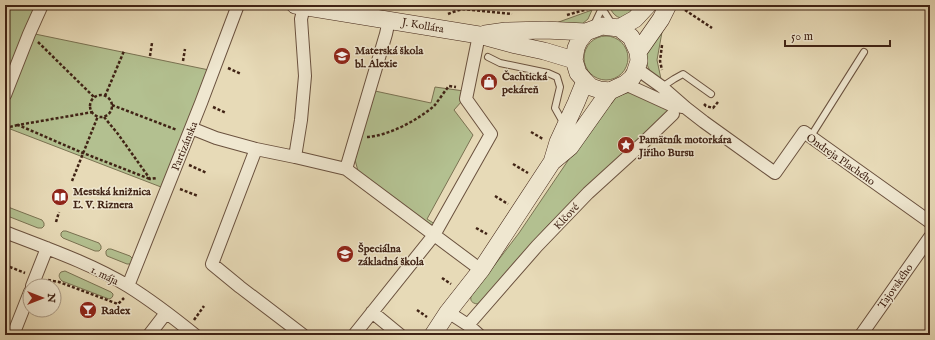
<svg xmlns="http://www.w3.org/2000/svg" width="935" height="340" viewBox="0 0 935 340" font-family="'IM FELL English',serif">
  <style>
    .green { fill: #b3c090; stroke: #7a7252 }
    .lines { fill: none; stroke-linecap: round; stroke-linejoin: round }
    .lane-casing { stroke: #6a513e; stroke-width: 8 }
    .street-casing { stroke: #6a513e; stroke-width: 14 }
    .secondary-casing { stroke: #402315; stroke-width: 18 }
    .path { stroke: #402315; stroke-width: 2.5; stroke-dasharray: 3 2; stroke-linecap: butt }
    .lane { stroke: #efe7d0; stroke-width: 6 }
    .street { stroke: #efe7d0; stroke-width: 12 }
    .secondary { stroke: #efe7d0; stroke-width: 17 }
    .labels { text-anchor: middle; stroke-width: 3; stroke-linejoin: round; paint-order: stroke }
    .street-label { font-size: 11px; fill: #402315; stroke: #efe7d0 }
    .poi-label { font-size: 11px; font-weight: bold; fill: #402315; stroke: #efe7d0; text-anchor: start }
  </style>
  <rect width="100%" height="100%" fill="#e7dab7"/>
  <filter id="stains"><feTurbulence type="fractalNoise" baseFrequency=".005" numOctaves="4"/><feColorMatrix values="0 0 0 0 .2 0 0 0 0 .09 0 0 0 0 .02 0 0 0 .5 -.17"/></filter>
  <radialGradient id="worn" r=".72"><stop offset=".6" stop-color="#630" stop-opacity="0"/><stop offset="1" stop-color="#630" stop-opacity=".3"/></radialGradient>
  <!-- green -->
  <path class="green" d="M5 5H37L5 87Z
    M609 5C623 5 623 3 634 13 632 14 628 17 626 18 617 20 611 12 609 5Z
    M592 10 588 19 582 24 556 23Z
    M662 32 657 60 661 79C649 75 643 61 648 50 650 43 657 37 662 32Z
    M35 34 209 70 161 187 5 127V108Z
    M584 58a22 22 0 1 1 44 0a22 22 0 1 1-44 0Z
    M435 87 464 91 462 101 454 110 473 135 427 219 435 224 434 225H427L358 171 355 160 375 91 431 103Z
    M633 92 672 110 579 194 548 225 481 302 477 304C472 303 470 301 471 296L519 233 609 100 626 93Z
    M5 207H8L42 220 44 223V226L42 228H38L5 215Z
    M63 231H66L99 243 101 246V249L99 251H95L63 238 61 236V233Z
    M108 249H111L130 256 133 259 131 264H127L107 256 106 254V251Z
    M65 271 111 292 113 294C113 297 112 298 109 299L62 281C59 278 58 275 61 272Z"/>
  <g class="lines">
    <defs>
      <path id="lane" d="M600 5 612 24
        M593 27 602 8
        M488 57 500 63 548 73 557 77 560 87 555 108 564 124
        M662 87 674 79 683 74 711 94
        M811 136 864 52"/>
      <path id="street" d="M637 69 662 87 686 108 704 122 775 173 804 132 930 222
        M625 84 671 105 683 107
        M5 95 29 34 42 5
        M191 128 216 138 256 149 295 157 346 169 481 270
        M256 149 212 264 240 287 303 335
        M295 157 301 120 305 76 301 19 304 7
        M346 169 386 34 389 20
        M5 232C46 248 90 263 128 286 152 301 174 318 195 335
        M32 286 47 248
        M128 286 201 103 238 5
        M372 312 400 335
        M448 312 468 325 479 335
        M468 325 537 246 588 193 643 143 673 114
        M13 335 30 292
        M149 335 166 313
        M354 335 434 235 491 134 466 99 479 35
        M861 335 930 237"/>
      <path id="secondary" d="M295 5 479 35 516 45 544 51 574 60
        M619 28 635 19 648 5
        M485 34 506 31 545 30 586 32
        M638 52 661 19 668 5
        M552 162 558 142 576 103 585 81
        M433 335 448 312 481 270 552 162 570 147 604 99 610 91 625 84 632 78 635 73 639 61 638 52 631 37 619 28 602 26 586 32 579 41 576 48 574 60 578 73 585 81 591 87 600 90 610 91"/>
    </defs>
    <!-- lane casing -->
    <use href="#lane" class="lane-casing"/>
    <!-- street casing -->
    <use href="#street" class="street-casing"/>
    <!-- secondary casing -->
    <use href="#secondary" class="secondary-casing"/>
    <!-- path -->
    <path class="path" d="M685 10 712 28
      M448 14 453 12 463 9 512 14
      M567 15 591 8
      M38 42 95 98
      M662 45 660 61 662 70
      M150 56 152 43
      M183 61 185 49
      M228 68 241 74
      M90 106a11 11 0 1 1 22 0a11 11 0 1 1-22 0Z
      M105 96 124 51
      M704 104 706 106 713 108 718 102
      M112 105 177 130
      M213 107 226 113
      M93 112 18 125 83 153 150 179
      M104 117 118 134 150 179 157 178
      M5 128 18 125
      M531 132 543 139
      M367 137C388 136 418 120 434 106 439 100 444 92 449 86L456 87
      M513 164 528 173
      M189 165 207 173
      M72 181 98 116
      M180 189 198 196
      M495 196 508 204
      M56 222 59 212
      M476 228 487 234
      M5 265 25 273
      M442 278 451 284
      M48 280 59 282 118 304 124 298
      M417 310 427 317
      M194 320 204 306
      M491 332 495 335
      M234 335 237 331"/>
    <!-- lane -->
    <use href="#lane" class="lane"/>
    <!-- street -->
    <use href="#street" class="street"/>
    <!-- secondary -->
    <use href="#secondary" class="secondary"/>
  </g>
  <!-- icons -->
  <defs>
    <symbol id="school-disc" viewBox="-11 -11 22 22"><circle r="9.5" fill="#8f2418" stroke="#efe7d0"/><path d="M0-5L7-2L0 1L-7-2ZM-4 1L0 2.5L4 1V4Q0 6-4 4Z" fill="#fff"/></symbol>
    <symbol id="shop-disc" viewBox="-11 -11 22 22"><circle r="9.5" fill="#8f2418" stroke="#efe7d0"/><path d="M-5-2.5h2.3a2.7 3.5 0 0 1 5.4 0H5L5.5 6h-11ZM-1.5-2.5h3a1.5 2.3 0 0 0-3 0Z" fill="#fff"/></symbol>
    <symbol id="sight-disc" viewBox="-11 -11 22 22"><circle r="9.5" fill="#8f2418" stroke="#efe7d0"/><path d="M0-6L1.8-2.2L6-1.7L2.9 1.2L3.7 5.4L0 3.3L-3.7 5.4L-2.9 1.2L-6-1.7L-1.8-2.2Z" fill="#fff"/></symbol>
    <symbol id="library-disc" viewBox="-11 -11 22 22"><circle r="9.5" fill="#8f2418" stroke="#efe7d0"/><path d="M-6-4Q-3-5.5-.7-3.5V5Q-3 3-6 4ZM6-4Q3-5.5 .7-3.5V5Q3 3 6 4Z" fill="#fff"/></symbol>
    <symbol id="bar-disc" viewBox="-11 -11 22 22"><circle r="9.5" fill="#8f2418" stroke="#efe7d0"/><path d="M-6-5H6L.8 .8V4.5H3.5V6h-7V4.5H-.8V.8Z" fill="#fff"/></symbol>
  </defs>
  <g fill-rule="evenodd">
    <use href="#school-disc" x="332" y="46" width="20" height="20"/>
    <use href="#shop-disc" x="479" y="72" width="20" height="20"/>
    <use href="#sight-disc" x="616" y="135" width="20" height="20"/>
    <use href="#library-disc" x="50" y="187" width="20" height="20"/>
    <use href="#school-disc" x="335" y="244" width="20" height="20"/>
    <use href="#bar-disc" x="78" y="300" width="20" height="20"/>
  </g>
  <g class="labels">
    <!-- street labels -->
    <g class="street-label">
      <text transform="translate(423 25) rotate(10)" y="4">J. Kollára</text>
      <text transform="translate(184 146) rotate(-68)" y="4">Partizánska</text>
      <text transform="translate(841 159) rotate(35)" y="4">Ondreja Plachého</text>
      <text transform="translate(566 216) rotate(-47)" y="4">Klčové</text>
      <text transform="translate(105 275) rotate(27)" y="4">1. mája</text>
      <text transform="translate(895 286) rotate(-55)" y="4">Tajovského</text>
    </g>
    <!-- poi labels -->
    <g class="poi-label">
      <text x="355" y="54">Materská škola<tspan x="355" dy="13">bl. Alexie</tspan></text>
      <text x="502" y="80">Čachtická<tspan x="502" dy="13">pekáreň</tspan></text>
      <text x="639" y="143">Pamätník motorkára<tspan x="639" dy="13">Jiřiho Bursu</tspan></text>
      <text x="73" y="195">Mestská knižnica<tspan x="73" dy="13">Ľ. V. Riznera</tspan></text>
      <text x="358" y="252">Špeciálna<tspan x="358" dy="13">základná škola</tspan></text>
      <text x="101" y="314">Radex</text>
    </g>
  </g>
  <!-- margin -->
  <rect width="935" height="340" fill="none" stroke="#e7dab7" stroke-width="20"/>
  <rect x="6" y="6" width="923" height="328" fill="none" stroke="#402315" stroke-width="2"/>
  <rect x="10" y="10" width="915" height="320" fill="none" stroke="#402315"/>
  <!-- north arrow -->
  <g transform="translate(42 298) rotate(90)"><circle r="19" fill="#efe7d0" stroke="#a99985"/>
  <path d="M0-3L7 15L0 10L-7 15Z" fill="#8f2418"/>
  <text y="-6" font-size="11" font-weight="bold" text-anchor="middle" fill="#402315">N</text>
  </g>
  <!-- scale -->
  <path d="M785 40v6h105v-6" fill="none" stroke="#402315" stroke-width="2"/>
  <text x="791" y="40" font-size="12" fill="#402315" stroke="#efe7d0" stroke-width="3" paint-order="stroke">50 m</text>
  <rect width="100%" height="100%" filter="url(#stains)"/>
  <rect width="100%" height="100%" fill="url(#worn)"/>
</svg>
